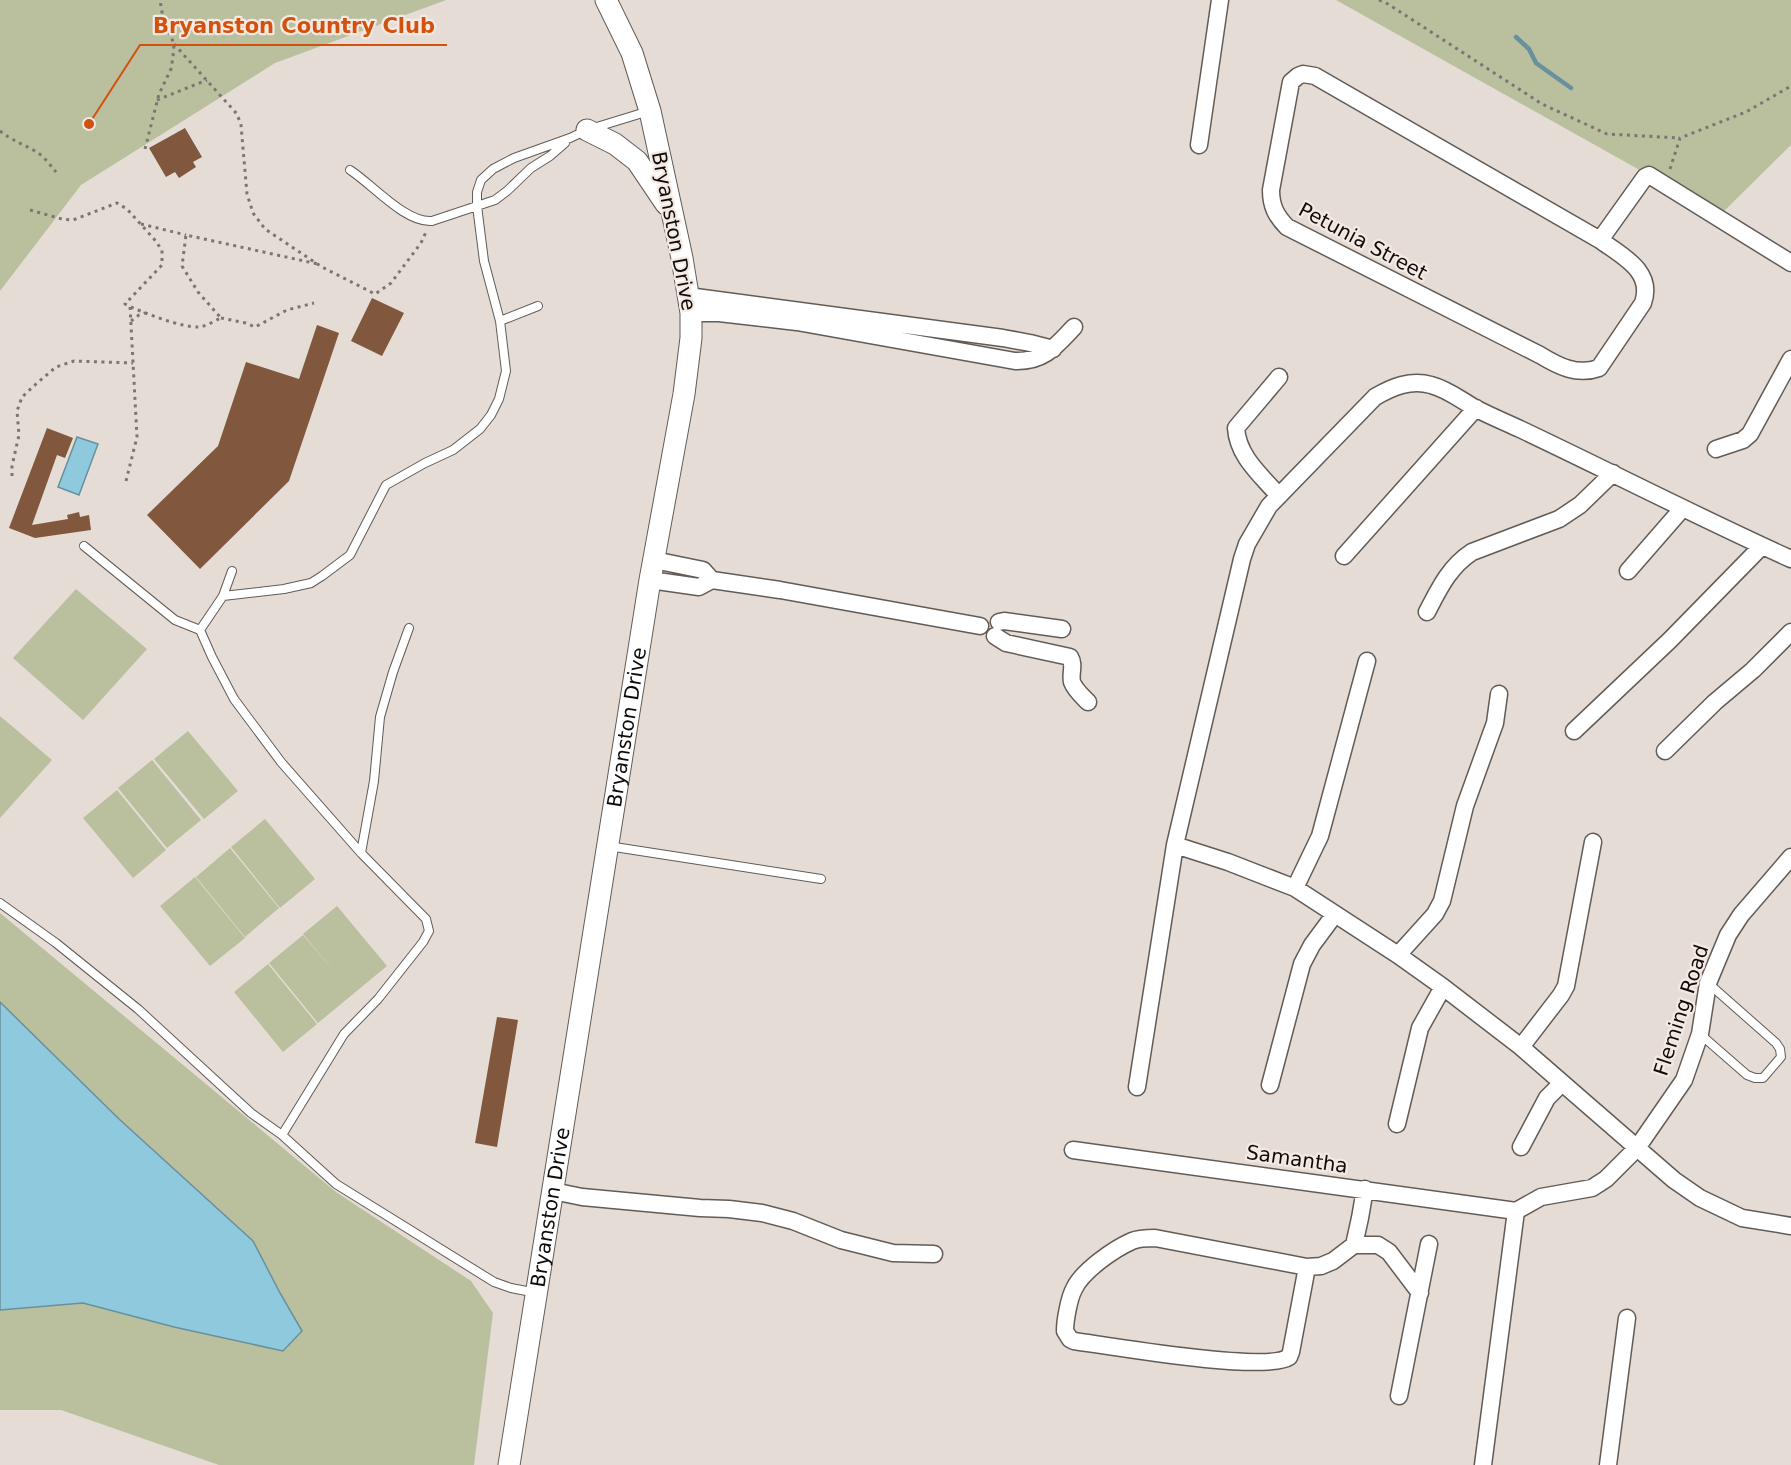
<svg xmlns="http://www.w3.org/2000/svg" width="1791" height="1465" viewBox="0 0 1791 1465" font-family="'DejaVu Sans',sans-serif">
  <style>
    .green { fill: #babf9e }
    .water { fill: #8ec9dd; stroke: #68909d; stroke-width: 1.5 }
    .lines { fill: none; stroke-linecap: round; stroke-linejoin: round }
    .stream { stroke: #68909d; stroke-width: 4.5 }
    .building { fill: #81573e }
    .service-casing { stroke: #635b56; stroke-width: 10 }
    .minor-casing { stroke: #635b56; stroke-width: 19 }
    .tertiary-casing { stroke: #635b56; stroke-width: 23 }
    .path { stroke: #7c7571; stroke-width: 3; stroke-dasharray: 3 4.5; stroke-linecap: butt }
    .service { stroke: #fff; stroke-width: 8 }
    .minor { stroke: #fff; stroke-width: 16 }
    .tertiary { stroke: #fff; stroke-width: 21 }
    .labels { text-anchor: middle; stroke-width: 4.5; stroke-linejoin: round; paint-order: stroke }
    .street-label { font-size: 20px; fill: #0e0b09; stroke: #f4e9e3 }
    .leader { fill: none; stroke: #d2510c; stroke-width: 2 }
    .callout-dot { fill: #d2510c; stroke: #f4e9e3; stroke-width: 2 }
    .callout-label { font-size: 21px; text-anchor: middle; font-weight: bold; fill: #d2510c; stroke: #f4e9e3; stroke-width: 4.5; stroke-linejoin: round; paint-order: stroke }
  </style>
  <rect width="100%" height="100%" fill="#e6dcd6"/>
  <!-- green -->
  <path class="green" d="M0 0H446L275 63 81 185 0 291Z
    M1336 0H1791V145L1720 215Z
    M76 589 147 649 83 720 13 658Z
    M0 716 52 760 0 818Z
    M188 731 238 791 204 819 154 759Z
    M152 760 201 820 167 848 118 788Z
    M117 790 166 850 133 878 83 818Z
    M265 819 315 879 280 908 231 847Z
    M230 848 279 908 245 937 196 877Z
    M195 877 245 938 210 966 160 906Z
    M337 906 387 966 318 1023 269 963 303 935 338 976 303 934Z
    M0 913 336 1192 471 1281 493 1313 474 1465H219L61 1410H0Z
    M268 964 317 1024 283 1052 234 992Z"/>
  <!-- water -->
  <path class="water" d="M77 437 98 444 79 495 58 487Z
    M0 1002 119 1119 253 1241 280 1293 302 1331 283 1351 174 1327 83 1303 0 1310Z"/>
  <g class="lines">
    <!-- stream -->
    <path class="stream" d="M1516 37 1529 49 1536 63 1571 88"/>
  </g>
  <!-- building -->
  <path class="building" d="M185 128 202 157 193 162 196 167 179 178 175 172 166 177 149 148Z
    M372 298 404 313 382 356 351 341Z
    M317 325 339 333 289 481 200 569 147 515 218 446 246 362 299 379Z
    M47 428 73 438 65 458 57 455 32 525 68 519 67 515 79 512 80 517 89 515 91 530 35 538 9 528Z
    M497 1017 518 1020 497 1147 475 1143Z"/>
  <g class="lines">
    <defs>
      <path id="service" d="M350 170C372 184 405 223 432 221L495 200 507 191 531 168 550 156 565 143
        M500 321 538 306
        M84 546 175 620 200 630 212 657 234 699 281 762 361 853 426 919 429 931 423 942 378 999 344 1034 282 1135
        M223 596 284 589 311 583 322 576 350 555 386 485 425 463 453 450 480 429 491 415 499 399 506 371 500 321 484 261 477 206V192L481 180 493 169 514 158 570 138 587 130 649 111
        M200 630 223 596 232 571
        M608 846 821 879
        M361 853 374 781 380 717 393 672 409 628
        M0 903 56 943 138 1009 251 1113 282 1135 336 1184 494 1282 511 1288 537 1293
        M1700 1034 1747 1075 1755 1078H1763L1781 1057 1780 1049 1776 1043 1708 983"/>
      <path id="minor" d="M1303 74 1315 76 1600 240C1622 256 1654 271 1643 303L1599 368C1577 376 1558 366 1540 355L1287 227C1276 216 1271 206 1271 190L1291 82 1298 76Z
        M1199 145 1220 0
        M1600 240 1645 177 1649 175 1791 263
        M688 296 1003 338 1030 343 1053 349
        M691 313H719L797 322 1015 361C1044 362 1056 346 1074 327
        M1716 449 1743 440 1750 434 1791 359
        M1279 496C1261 475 1238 457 1236 428L1279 377
        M1344 556 1476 408
        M654 560 703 570 712 580
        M1628 571 1682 509
        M650 580 699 587 712 580 780 590 980 626
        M1427 612C1439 589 1449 567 1472 552L1559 519 1580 505 1613 473
        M999 622 1004 621 1062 629
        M995 636 1006 643 1070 657C1075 665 1070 673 1072 682 1075 690 1082 696 1088 702
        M1574 731 1670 640 1762 546
        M1665 751 1715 702 1753 670 1791 632
        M1175 845 1228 862 1295 888 1398 955 1443 987 1521 1047 1674 1180 1700 1198 1742 1218 1791 1226
        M1295 888 1320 836 1367 661
        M1398 955 1435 914 1442 901 1465 806 1495 723 1499 694
        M1521 1047 1561 995 1566 986 1593 842
        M1270 1085 1302 964 1312 945 1335 914
        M1137 1087 1175 845 1242 559 1247 544 1269 506 1375 397C1392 387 1411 379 1431 385 1447 389 1461 400 1475 408 1490 416 1505 422 1520 429 1611 472 1700 518 1791 559
        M1397 1124 1420 1028 1443 987
        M1521 1147 1547 1098 1562 1083
        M1073 1150 1516 1211
        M553 1191 582 1197 700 1208 729 1209 762 1213 793 1221 841 1240 893 1253 934 1254
        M1516 1211 1541 1197 1592 1188 1606 1179 1637 1148 1684 1080 1700 1034 1708 983 1728 935 1741 915 1791 857
        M1354 1245 1360 1218 1365 1189
        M1307 1267 1291 1352 1289 1357C1266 1373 1110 1346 1074 1341L1070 1339 1065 1331C1065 1321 1069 1298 1074 1289 1082 1271 1114 1249 1132 1241 1139 1238 1148 1238 1155 1238L1307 1267 1321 1266 1333 1261 1354 1245H1378L1389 1252 1420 1293
        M1399 1396 1429 1244
        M1483 1465 1516 1211
        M1608 1465 1627 1318"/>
      <g id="tertiary">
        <path d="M587 130 615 144 637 161 666 204"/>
        <path id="s1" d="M509 1465 650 580 684 394 691 338V313L682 258 650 111 632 53 606 0"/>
      </g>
    </defs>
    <!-- service casing -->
    <use href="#service" class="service-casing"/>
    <!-- minor casing -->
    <use href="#minor" class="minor-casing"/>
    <!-- tertiary casing -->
    <use href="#tertiary" class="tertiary-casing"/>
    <!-- path -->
    <path class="path" d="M1379 0 1388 4 1542 104 1607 134 1680 138
      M174 44 237 114 241 125 247 194 253 213 265 229 322 267 375 294 391 283 421 243 426 232
      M157 100 207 80
      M0 131C11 140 23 144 35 151 44 156 50 165 56 172
      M145 149 159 94 171 69 173 57 174 44 163 18 160 0
      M1670 169 1680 138 1746 112 1791 86
      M30 210 62 219 73 220 117 203 127 209 154 239 162 250V265L125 304C141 312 182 328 199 327 207 326 214 321 221 318L198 292 182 266 186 235 318 264
      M141 224 186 235
      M221 318 246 323 255 327 287 310 314 303
      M131 321 139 315 145 313
      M12 476V466L19 435 17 411 22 397 36 384 56 367 74 361 133 363
      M126 481 137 437 130 306"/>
    <!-- service -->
    <use href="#service" class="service"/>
    <!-- minor -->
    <use href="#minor" class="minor"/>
    <!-- tertiary -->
    <use href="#tertiary" class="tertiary"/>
  </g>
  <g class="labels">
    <!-- street labels -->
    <g class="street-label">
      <text transform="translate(674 231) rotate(79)" y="7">Bryanston Drive</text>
      <text transform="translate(1363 241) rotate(28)" y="7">Petunia Street</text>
      <text dy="7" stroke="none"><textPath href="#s1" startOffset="747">Bryanston Drive</textPath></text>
      <text transform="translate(1681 1010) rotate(-72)" y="7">Fleming Road</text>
      <text transform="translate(1297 1159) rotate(8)" y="7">Samantha</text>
      <text dy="7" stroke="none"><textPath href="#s1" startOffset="261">Bryanston Drive</textPath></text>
    </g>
  </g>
  <!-- callouts -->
  <path class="leader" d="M89 124L140 45H447"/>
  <circle class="callout-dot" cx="89" cy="124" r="6"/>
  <g class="callout-label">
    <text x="294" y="33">Bryanston Country Club</text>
  </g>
</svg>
